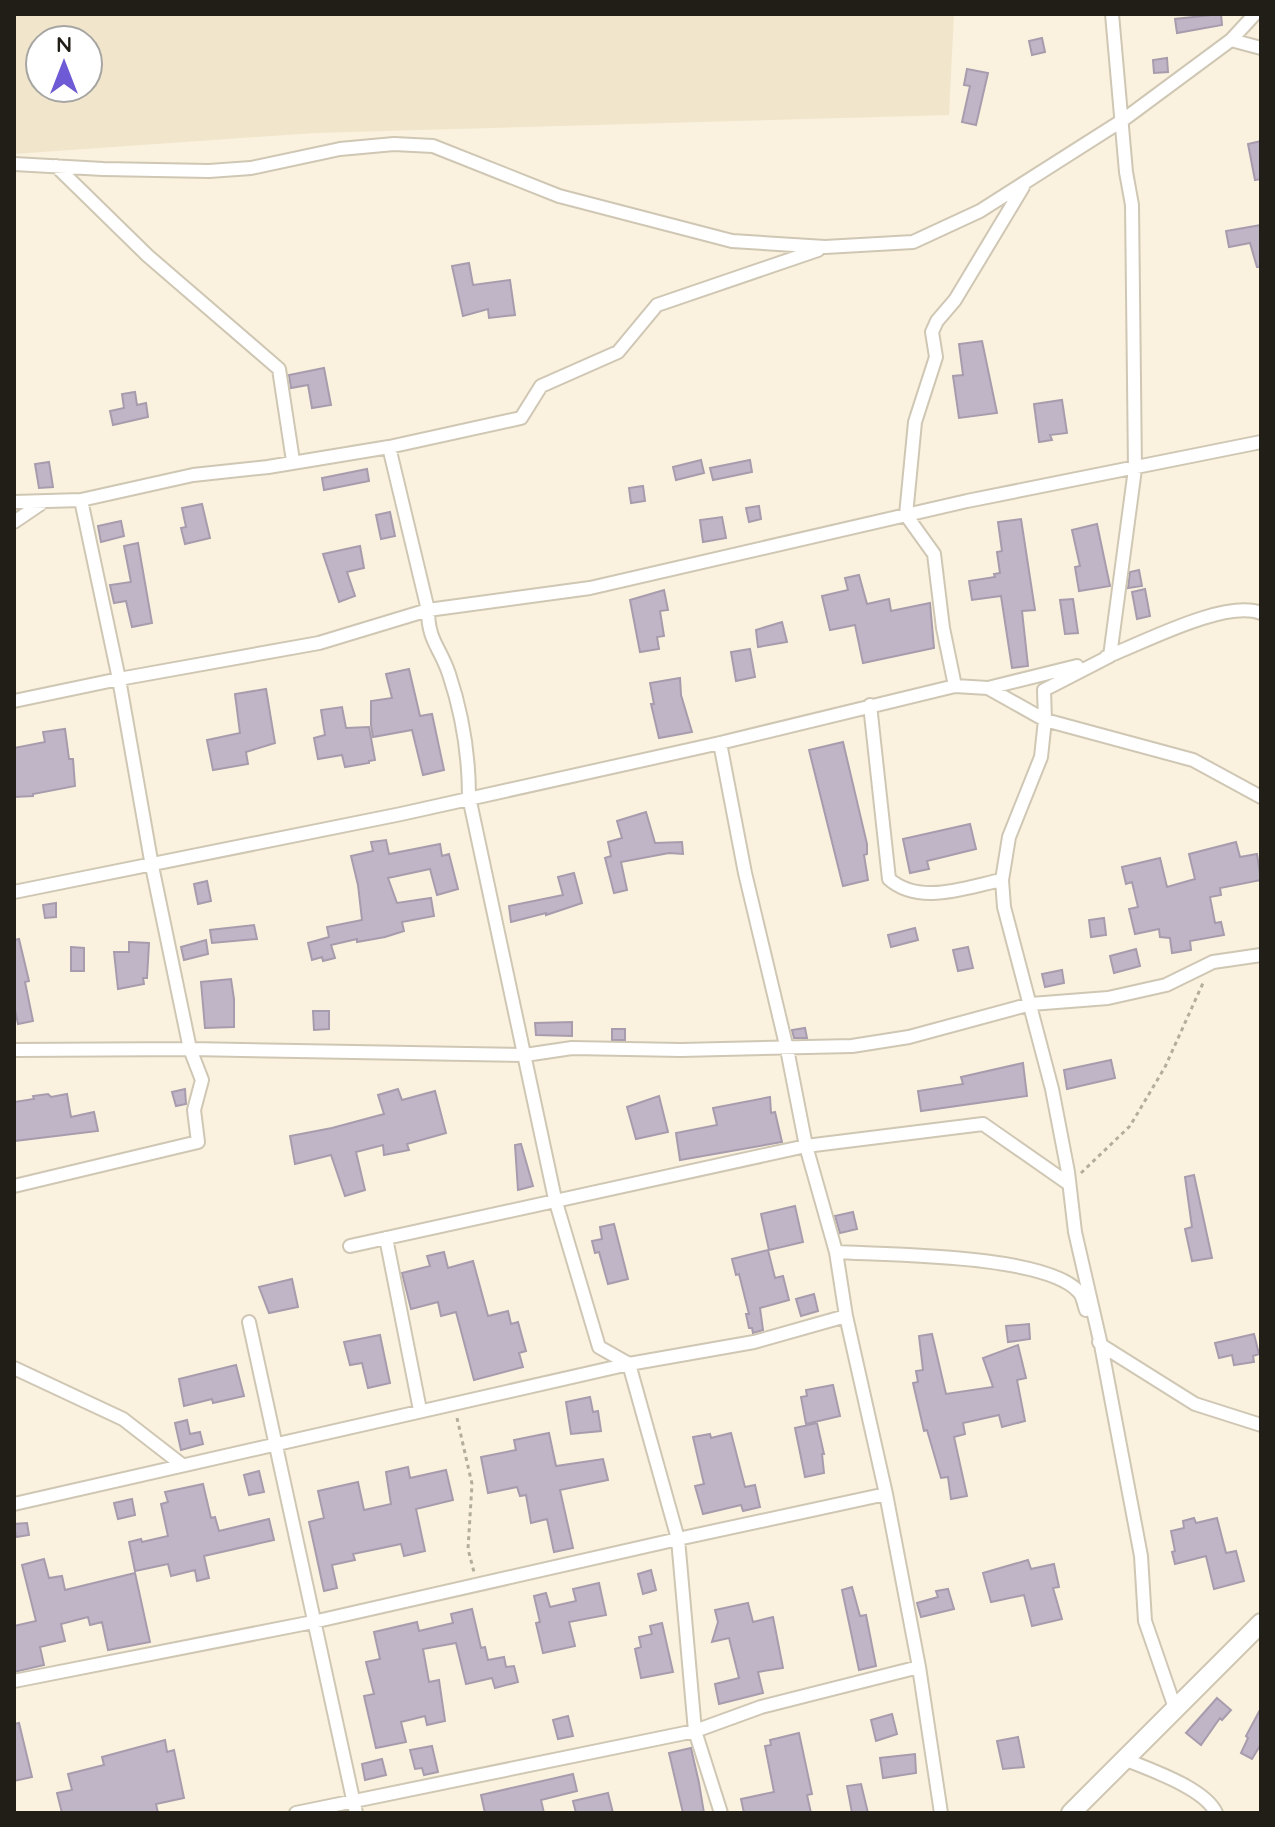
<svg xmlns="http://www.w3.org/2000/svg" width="1275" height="1827" viewBox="0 0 1275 1827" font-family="Quicksand,sans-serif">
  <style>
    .built { fill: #f1e6cc; fill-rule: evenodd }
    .building { fill: #c0b5c6; stroke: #a79cad; stroke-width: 2 }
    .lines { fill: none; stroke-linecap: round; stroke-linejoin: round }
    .street-casing { stroke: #cfc7b4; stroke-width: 16 }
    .secondary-casing { stroke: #cfc7b4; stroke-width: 22 }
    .path { stroke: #b3ad9d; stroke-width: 3; stroke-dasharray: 4 4; stroke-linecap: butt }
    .street { stroke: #fff; stroke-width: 12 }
    .secondary { stroke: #fff; stroke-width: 18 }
  </style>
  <rect width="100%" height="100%" fill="#faf2de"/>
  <!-- built -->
  <path class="built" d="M14 14H954L949 115 315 133 14 154ZM40 40H88V88H40Z"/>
  <!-- building -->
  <path class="building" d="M1221 14 1222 25 1177 33 1175 19Z
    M1042 38 1045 52 1032 55 1029 41Z
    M1167 58 1168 72 1154 73 1153 60Z
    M967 69 988 73 976 125 962 122 970 86 964 85Z
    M1261 141V179L1255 180 1248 144Z
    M1261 225V267H1257L1250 243 1229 247 1226 231Z
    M469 263 473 285 510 280 515 315 489 318 488 309 463 316 452 266Z
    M982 341 997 413 959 418 953 376 963 375 959 344Z
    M324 368 331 405 312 408 308 385 291 388 289 375Z
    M135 392 137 405 146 403 148 417 113 425 110 411 124 408 122 394Z
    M1062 400 1067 433 1050 435 1052 440 1039 442 1034 404Z
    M701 460 704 473 676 480 673 467Z
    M750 460 752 472 713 480 710 468Z
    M49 462 53 487 39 488 35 464Z
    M367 469 369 481 324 490 322 478Z
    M643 486 645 501 631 503 629 488Z
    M202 504 210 538 185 544 181 528 186 527 182 508Z
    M759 506 761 519 749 522 746 508Z
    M390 512 395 536 381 539 376 515Z
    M722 517 726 538 703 542 700 520Z
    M1021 519 1035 610 1022 611 1028 666 1012 668 1001 596 972 600 969 581 995 577 994 574 1000 573 997 552 1002 551 998 522Z
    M121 521 124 536 101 542 98 526Z
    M1097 524 1110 586 1079 591 1075 567 1080 566 1072 530Z
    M138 543 152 623 132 627 126 601 114 603 110 585 131 582 124 546Z
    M360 546 364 568 347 572 355 596 339 602 323 554Z
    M1139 570 1142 586 1128 588 1130 572Z
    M859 575 867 604 889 599 891 611 930 603 934 648 863 663 855 625 830 630 822 596 848 590 845 578Z
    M1145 589 1150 616 1137 619 1132 592Z
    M664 590 668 610 660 611 664 636 657 637 659 649 640 652 630 600Z
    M1073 599 1078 633 1065 634 1060 600Z
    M782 622 787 642 758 647 756 630Z
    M750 649 755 677 736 681 731 652Z
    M409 669 420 716 432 714 444 770 423 775 412 730 373 737 371 725V701L392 698 386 674Z
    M680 678 681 695 692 732 659 738 651 704H654L650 683Z
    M266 689 275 743 246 752 248 764 213 770 207 740 240 733 235 694Z
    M342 707 346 728 369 727 375 760 369 761V763L345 767 342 755 318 759 314 738 325 735 321 710Z
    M65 729 69 759H73L75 786 33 794V796L14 797V748L45 742 43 732Z
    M843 742 867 844V854L864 855 868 880 843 886 809 750Z
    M646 812 655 843 682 842 683 854 669 853 621 862 627 890 614 893 605 858 611 856 608 842 622 838 617 821Z
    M970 824 976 849 927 861 929 869 910 873 903 839Z
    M386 840 389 854 440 844 442 856 449 854 458 889 437 895 430 869 388 878 397 903 431 898 434 916 402 922 404 931 385 937 357 942V939L331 945 335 958 323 961 322 957 312 960 308 943 329 937 327 927 362 920 358 885 351 856 373 851 371 842Z
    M1236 842 1240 857 1257 854 1261 880 1220 888 1221 895 1210 897 1215 923 1221 922 1224 935 1190 941 1191 950 1172 953 1170 938 1160 937 1159 929 1135 934 1129 909 1138 907 1132 882 1126 884 1122 867 1160 858 1167 887 1195 879 1189 854Z
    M574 873 582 903 546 915V913L511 922 509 906 563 895 558 877Z
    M207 881 211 901 198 904 194 884Z
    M56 903V917L45 918 43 905Z
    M1104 918 1106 935 1091 937 1089 920Z
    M254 925 257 939 212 943 210 930Z
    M915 928 918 940 891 947 888 935Z
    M19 939 29 981 25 982 33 1021 18 1024 14 1005V940Z
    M206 940 208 954 184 960 181 947Z
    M129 942 149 943 147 978H143L144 984 118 989 114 952H129Z
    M71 947 84 948V971H71Z
    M968 947 973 968 958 971 953 950Z
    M1136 949 1140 966 1114 973 1110 956Z
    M1062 970 1064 983 1045 987 1042 974Z
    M231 979 234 999V1027L205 1028 201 982Z
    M313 1011H329V1029L314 1030Z
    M572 1022V1036L536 1035 535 1023Z
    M805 1028 807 1038H794L792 1030Z
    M612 1029H625V1040H612Z
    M1111 1060 1115 1078 1067 1089 1064 1070Z
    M1023 1063 1027 1096 921 1111 918 1091 963 1084 961 1077Z
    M185 1089 186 1104 176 1106 172 1092Z
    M398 1089 402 1100 435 1091 446 1133 407 1144 409 1150 384 1155 383 1145 356 1152 365 1190 345 1196 331 1155 295 1164 290 1136 332 1128 384 1114 378 1095Z
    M48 1094 51 1097 67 1094 71 1117 94 1112 98 1131 14 1141V1102L34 1099 33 1096Z
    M659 1096 668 1132 636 1139 627 1107Z
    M770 1097 771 1113 775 1112 782 1142 680 1160 676 1133 717 1125 713 1108Z
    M521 1144 533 1186 518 1190 515 1145Z
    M1194 1175 1212 1258 1192 1261 1185 1229 1192 1227 1185 1177Z
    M795 1206 803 1242 769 1250 761 1214Z
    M853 1212 857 1229 840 1233 835 1216Z
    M614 1224 628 1279 608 1284 599 1252 595 1253 592 1241 602 1239 600 1227Z
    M768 1250 775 1278 783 1276 789 1300 760 1308 763 1330 753 1333 752 1328H749L746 1314H749L739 1274 736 1275 732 1259Z
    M444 1252 448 1268 473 1261 488 1316 508 1311 511 1324 518 1322 526 1351 519 1353 523 1367 474 1380 456 1312 441 1316 438 1302 411 1309 402 1273 430 1266 427 1256Z
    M292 1279 298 1307 269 1313 259 1287Z
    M814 1294 818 1311 801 1316 796 1299Z
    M1029 1324 1030 1339 1008 1342 1006 1326Z
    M932 1334 946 1394 993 1387 983 1358 1018 1345 1026 1378 1017 1380 1025 1421 1002 1427 999 1415 963 1423 965 1434 954 1437 967 1496 951 1499 948 1477 941 1478 927 1430 924 1431 913 1383 918 1382 916 1371 923 1370 919 1336Z
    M1254 1334 1259 1354 1253 1356 1254 1362 1234 1365 1232 1355 1219 1358 1215 1343Z
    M380 1335 390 1383 368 1388 362 1363 350 1365 344 1342Z
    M236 1365 244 1396 213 1403 212 1399 184 1406 179 1379Z
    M833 1385 840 1416 806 1424 801 1397 807 1396 806 1390Z
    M590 1397 593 1412 598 1411 601 1431 571 1434 566 1402Z
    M187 1420 190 1434 200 1432 203 1444 181 1450 175 1423Z
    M817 1423 824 1454H822L824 1473 805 1477 795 1428Z
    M549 1433 556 1466 603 1459 608 1480 560 1490 573 1548 554 1552 547 1519 531 1523 526 1495 520 1496 517 1487 488 1493 481 1457 516 1450 514 1440Z
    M731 1433 745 1487 755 1485 760 1507 743 1511 741 1505 703 1514 695 1486 704 1484 693 1437 710 1434 711 1438Z
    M408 1467 410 1478 446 1470 453 1500 416 1509 425 1551 404 1556 401 1544 353 1554 355 1560 332 1565 337 1588 324 1591 309 1522 324 1518 318 1491 358 1482 364 1510 391 1504 386 1472Z
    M259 1471 264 1492 249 1495 244 1475Z
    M203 1484 211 1518 215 1517 219 1531 269 1519 274 1540 204 1556 209 1578 197 1581 195 1570 171 1576 168 1564 135 1571 129 1542 141 1539 142 1542 168 1536 161 1504 168 1502 165 1492Z
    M132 1499 135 1515 118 1519 114 1503Z
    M1194 1518 1196 1523 1217 1518 1226 1553 1236 1551 1244 1581 1214 1589 1206 1556 1175 1564 1172 1552 1175 1551 1171 1531 1184 1528 1183 1521Z
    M27 1523 29 1535 16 1537 14 1524Z
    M44 1559 49 1578 62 1576 65 1590 135 1573 150 1642 108 1650 102 1622 90 1625 88 1617 61 1624 65 1641 40 1647 44 1665 14 1672V1626L36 1621 22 1565Z
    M1028 1560 1031 1569 1054 1564 1059 1587 1053 1588 1062 1619 1032 1626 1024 1595 991 1602 983 1573Z
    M651 1570 656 1590 643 1594 638 1574Z
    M599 1583 606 1615 569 1622 575 1646 543 1653 536 1623 540 1622 534 1596 546 1593 550 1607 576 1601 573 1589Z
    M852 1587 860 1616 866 1615 876 1666 859 1670 842 1590Z
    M948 1589 954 1609 921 1617 917 1603 938 1597 936 1591Z
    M748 1603 753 1622 773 1617 783 1668 758 1672 763 1693 719 1704 715 1684 739 1678 729 1638 712 1642 718 1622 715 1610Z
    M472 1609 481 1648 485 1647 488 1660 504 1657 506 1667 514 1666 518 1682 495 1688 492 1678 466 1684 456 1643 423 1649 429 1682 439 1680 445 1721 427 1725 425 1716 401 1722 406 1742 376 1748 364 1696 374 1694 366 1662 380 1659 374 1632 417 1622 419 1631 453 1623 451 1614Z
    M662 1623 673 1672 641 1678 635 1649 641 1647 639 1637 652 1634 650 1626Z
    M1217 1698 1231 1710 1222 1720 1220 1718 1201 1745 1186 1733Z
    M1261 1708V1744L1252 1759 1241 1753 1248 1738 1246 1736Z
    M892 1714 897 1734 876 1741 871 1720Z
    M568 1716 573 1736 558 1739 553 1720Z
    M19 1723 32 1777 14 1781V1724Z
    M799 1733 812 1794 807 1795 811 1813H744L741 1799 774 1792 765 1746 771 1745 770 1740Z
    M1018 1737 1024 1767 1003 1769 997 1741Z
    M165 1740 167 1752 174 1750 184 1798 156 1804 158 1813H62L57 1793 72 1790 68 1774 104 1765 102 1757Z
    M432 1746 438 1772 424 1775 422 1768 415 1769 410 1750Z
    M691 1748 699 1783 704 1813H683L669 1753Z
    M915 1754 916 1773 883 1778 880 1758Z
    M382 1759 386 1775 365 1780 362 1764Z
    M573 1774 577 1791 541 1800 544 1813H485L481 1795Z
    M861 1784 868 1813H852L847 1786Z
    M608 1793 613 1813H576L573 1801Z"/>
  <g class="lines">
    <defs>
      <path id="street" d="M1112 14 1126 172 1132 205 1135 469 1110 656 1044 690 1045 720 1041 757 1009 837 1002 880 1004 907 1052 1089 1068 1172 1075 1232 1101 1345 1141 1556 1145 1621 1175 1708
        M1231 40 1261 48
        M14 164 103 169 209 171 251 168 340 149 394 144 433 146 559 196 732 241 825 247 913 242 980 211 1123 120 1231 40 1255 14
        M56 166 148 256 279 369 293 461
        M389 447 428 610C428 641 440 647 449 674 462 713 469 757 469 797L555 1199 599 1347 629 1364 678 1539 695 1731 721 1813
        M14 502 81 500 193 475 268 467 389 447 521 418 541 386 618 352 657 305 818 250
        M14 522 42 503
        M1106 657C1143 643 1225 599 1261 613
        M955 686 943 628 934 554 906 515 915 422 936 357 932 332 937 321 955 300 1023 187
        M988 688 1045 720 1193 760 1261 797
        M14 701 119 679 319 643 428 610 590 588 967 501 1261 442
        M870 705 889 879C920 906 966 887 1002 880
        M720 743 745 873 787 1049 806 1146 836 1252 846 1316 886 1494 919 1667 941 1813
        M14 892 401 814 720 743 955 686 988 688 1077 666
        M14 1050 190 1049 525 1055 572 1048 681 1050 852 1046 909 1037 1031 1004 1108 998 1166 985 1213 962 1261 955
        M14 1186 198 1142 194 1110 202 1080 190 1049 152 866 119 679 81 500
        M386 1238 420 1410
        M350 1246 806 1146 983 1124 1069 1184
        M836 1252C887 1255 1046 1254 1079 1292 1083 1296 1084 1305 1086 1310
        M249 1322 356 1813
        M1099 1342 1101 1345 1195 1404 1261 1425
        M14 1368 123 1419 181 1464
        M14 1504 629 1364 754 1342 846 1316
        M14 1681 313 1622 678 1539 886 1494
        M1124 1759C1148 1769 1205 1788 1216 1813
        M296 1813 695 1731 761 1707 919 1667"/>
      <path id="secondary" d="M1071 1813 1261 1623"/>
    </defs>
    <!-- street casing -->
    <use href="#street" class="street-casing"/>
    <!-- secondary casing -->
    <use href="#secondary" class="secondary-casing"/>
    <!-- path -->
    <path class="path" d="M1081 1173 1130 1126 1165 1067 1203 983
      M457 1418 472 1484 468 1549 474 1572"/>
    <!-- street -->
    <use href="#street" class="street"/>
    <!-- secondary -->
    <use href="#secondary" class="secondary"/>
  </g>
  <!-- border -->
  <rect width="1275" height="1827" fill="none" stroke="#211e17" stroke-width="32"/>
  <!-- north arrow -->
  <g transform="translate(64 64)"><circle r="38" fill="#ffffff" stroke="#a6a5a2" stroke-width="2"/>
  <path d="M0-6L14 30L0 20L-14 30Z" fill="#6e5ad4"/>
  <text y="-12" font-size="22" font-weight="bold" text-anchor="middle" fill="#211e17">N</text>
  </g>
</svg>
